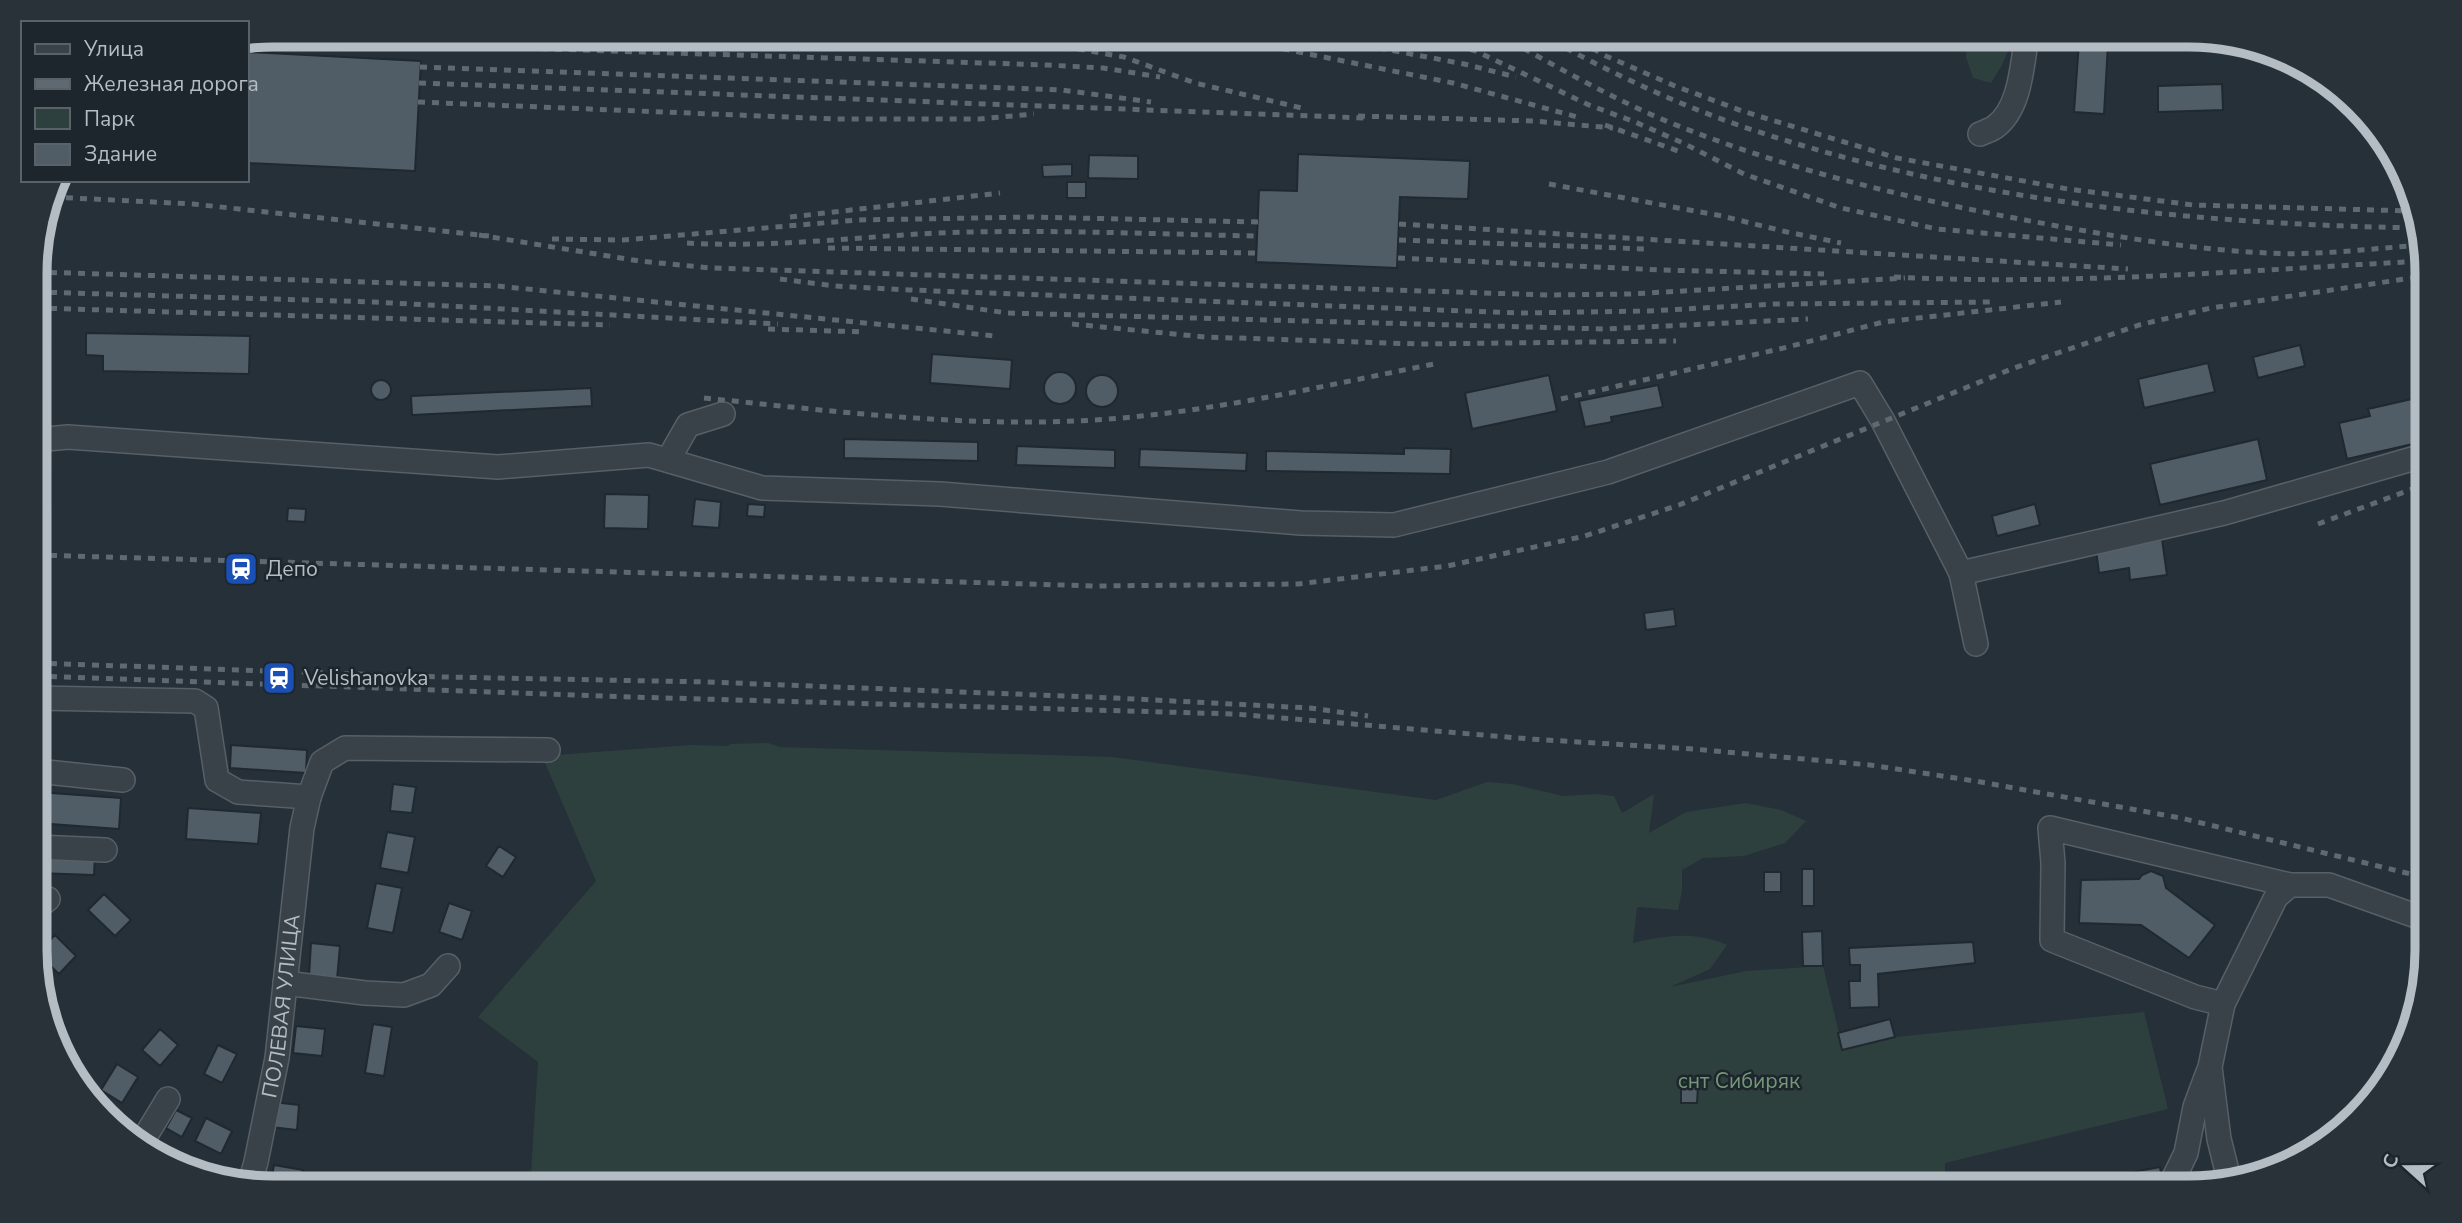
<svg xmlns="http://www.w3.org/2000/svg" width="2462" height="1223" viewBox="0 0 2462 1223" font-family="'Nunito Sans',sans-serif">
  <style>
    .green { fill: #2d403e }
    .building { fill: #515d66; stroke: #202830; stroke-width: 2 }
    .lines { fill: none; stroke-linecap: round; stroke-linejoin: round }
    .minor-casing { stroke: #575f67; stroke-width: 26 }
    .minor { stroke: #394149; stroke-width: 23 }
    .rail { stroke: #5f6972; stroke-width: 5; stroke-dasharray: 7 7; stroke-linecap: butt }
    .labels { text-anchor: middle; stroke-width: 5; stroke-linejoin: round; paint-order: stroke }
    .poi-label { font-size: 21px; fill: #b4bdc4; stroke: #1e262d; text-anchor: start }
    .street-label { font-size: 21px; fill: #b4bdc4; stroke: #1e262d }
    .park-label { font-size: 21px; fill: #759779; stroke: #1e262d }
    .rim { fill: none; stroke: #b4bdc4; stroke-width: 9 }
  </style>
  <rect width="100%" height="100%" fill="#253038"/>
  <!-- green -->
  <path class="green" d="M1967 35H2015L2002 65 1991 83 1973 78 1966 57Z
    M768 743 780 747 1112 757 1436 800 1487 782 1512 784 1563 796 1596 794 1614 796 1622 813 1654 794 1649 833 1686 812 1746 803 1781 810 1806 821 1785 843 1744 856 1703 858 1682 870V891L1678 910 1639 907 1637 908 1633 943C1665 935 1696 931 1727 945L1710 969 1670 987 1746 971 1823 966 1843 1050 1895 1037 2144 1012 2168 1109 1945 1163V1188H530L538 1062 478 1017 596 881 542 756 691 745 727 746 731 744Z
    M2313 1142 2315 1150 2204 1188H2189Z"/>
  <!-- building -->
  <path class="building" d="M2079 42 2108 44 2104 114 2074 112Z
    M247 52 421 61 415 171 247 163Z
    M2222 84 2223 110 2158 112V86Z
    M1298 154 1470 161 1468 199 1400 197 1397 268 1256 262 1259 190 1297 191Z
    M1089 155 1138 156V179L1088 178Z
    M1072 164V176L1043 177 1042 165Z
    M1067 182H1086V198H1067Z
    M86 333 250 336 249 374 103 371V356L86 355Z
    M2300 345 2305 366 2258 378 2253 357Z
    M932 354 1012 360 1010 389 930 383Z
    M2208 363 2215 392 2144 408 2138 379Z
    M1044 388a16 16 0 1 1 32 0a16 16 0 1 1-32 0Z
    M1549 375 1557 411 1472 429 1465 393Z
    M1086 391a16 16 0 1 1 32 0a16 16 0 1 1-32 0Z
    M371 390a10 10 0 1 1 20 0a10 10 0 1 1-20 0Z
    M1658 385 1663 407 1611 417 1612 422 1585 427 1579 401Z
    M591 388 592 406 412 415 411 396Z
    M2425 396 2426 441 2347 459 2339 423 2370 416 2368 409Z
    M844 439 978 442V461L844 458Z
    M2258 439 2267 480 2160 505 2150 464Z
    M1017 446 1115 450V468L1016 465Z
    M1404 448 1451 449 1450 474 1266 471V451L1404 454Z
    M1140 449 1247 453 1246 471 1139 467Z
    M605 494 649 495 648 529 604 528Z
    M695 499 721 502 719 528 692 526Z
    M748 504 765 505 764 517 747 516Z
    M2035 504 2040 525 1997 536 1992 516Z
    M288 508 306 509 305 522 287 521Z
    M2162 539 2167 575 2130 580 2129 568 2099 573 2096 549Z
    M1674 609 1676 626 1646 630 1644 613Z
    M231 745 307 750 306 773 230 768Z
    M393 784 416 787 412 813 390 811Z
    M37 792 121 798 119 829 37 823Z
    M188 808 261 813 258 844 186 839Z
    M387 832 415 837 408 873 380 868Z
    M499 846 516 857 503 877 486 866Z
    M37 854 95 856 94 875 37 873Z
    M1802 869H1814V906H1802Z
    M2151 871 2163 876 2166 888 2215 925 2189 958 2141 925 2079 923 2081 880 2139 879 2142 875Z
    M1764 872H1781V892H1764Z
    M376 883 402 888 393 933 367 928Z
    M104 894 131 920 115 936 88 910Z
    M449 903 472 911 462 940 439 932Z
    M1822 931 1823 966H1803L1802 932Z
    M55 935 76 956 59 974 37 953Z
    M1973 942 1975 963 1878 974 1879 1007 1850 1008 1849 981H1860V965H1850L1849 948Z
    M311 943 340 946 337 979 309 976Z
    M1890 1019 1895 1037 1842 1050 1838 1033Z
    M373 1024 392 1027 384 1076 365 1073Z
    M296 1026 325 1029 322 1056 293 1053Z
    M160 1029 178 1045 160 1066 142 1050Z
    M218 1045 237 1054 222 1083 204 1074Z
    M117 1064 138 1077 122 1103 101 1090Z
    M1681 1087H1698L1697 1103H1681Z
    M273 1102 299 1105 297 1130 271 1127Z
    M176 1110 192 1118 182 1137 166 1128Z
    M206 1118 232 1131 221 1154 195 1141Z
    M274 1165 303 1170 300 1188 270 1187Z
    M2160 1167 2163 1185 2129 1188 2127 1173Z
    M1906 1174 1908 1183 1892 1187 1890 1178Z"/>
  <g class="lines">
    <defs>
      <g id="minor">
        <path d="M1980 134C1984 132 1991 130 1995 127 2021 108 2022 64 2027 35"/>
        <path d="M36 440 68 437 498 467 649 455 762 488 940 494 1301 523 1394 525 1608 472 1860 383 1883 421 1961 573"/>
        <path d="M668 460 688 425 723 414"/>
        <path d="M1976 644 1961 573 2224 513 2426 455"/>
        <path d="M36 698 195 701 206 708 217 780 238 792 309 797"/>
        <path d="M37 771 123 780"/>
        <path d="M37 847 105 850"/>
        <path d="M37 908 48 899"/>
        <path d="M285 983 365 993 404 995 431 985 448 966"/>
        <path d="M2223 1004 2195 997 2052 940 2053 863 2050 828 2290 885"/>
        <path d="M142 1142 168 1099"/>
        <path d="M2229 1179 2219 1139 2210 1067 2223 1004 2276 897 2290 885H2329L2427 920"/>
        <path id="s1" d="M250 1183 256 1162 277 1058 302 828 309 797 322 762 345 748 548 750"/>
        <path d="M2169 1188 2186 1153 2195 1107 2208 1072"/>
      </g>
    </defs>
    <!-- minor casing -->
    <use href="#minor" class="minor-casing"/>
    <!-- minor -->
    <use href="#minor" class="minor"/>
    <!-- rail -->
    <path class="rail" d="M728 35 1078 49 1124 57 1195 83 1306 109
      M1214 35 1453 83 1581 118
      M1310 35 1464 64 1516 77
      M1416 35 1476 51 1589 105 1635 122 1683 143 1744 174 1841 208 1937 229 2121 245
      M1499 35C1552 64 1604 94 1659 118 1776 167 1901 197 2025 220 2105 235 2186 249 2267 253 2319 256 2373 248 2425 245
      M1541 35C1604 69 1669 101 1738 125 1957 200 2188 224 2419 228
      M1568 35 1606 56 1675 86 1742 111 1897 158 2068 189 2193 205 2412 211
      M457 46 1047 65 1103 68 1160 77
      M420 67 1062 90 1151 102
      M419 83 1366 118
      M418 102 835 119H979L1034 114
      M1358 116 1533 121 1613 128
      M1605 125 1681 152
      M1549 184 1722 216 1787 232 1841 243
      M52 197 193 204 489 236
      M790 217 1000 193
      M1399 224 2128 269
      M479 235 639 261 711 268 1548 295 1631 294 1905 278
      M552 239 623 240 858 220 1031 217 1258 222
      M1399 240 1647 249
      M687 243C771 248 854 237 937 233 1044 229 1151 234 1257 236
      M828 248 1256 253
      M1398 258 1662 270 1824 274
      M36 272 497 286 995 336
      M1894 277C2072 286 2248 270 2425 261
      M780 279 835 286 910 290 1520 313 1648 311 1775 304 1994 302
      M36 292 374 302 778 324
      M911 299 1007 313 1605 329 1808 319
      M36 308 610 325
      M1072 324 1205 337 1419 344 1676 341
      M768 329 866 332
      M704 398C833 411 965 428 1095 420 1209 413 1322 386 1434 364
      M1561 399 1788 347 1883 322 2061 302
      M2318 524 2426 484
      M36 555 1096 586 1298 584 1447 566 1585 536 1679 505 2014 368 2139 325 2211 308 2425 276
      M36 663 444 677 708 682 1115 698 1310 708 1368 716
      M36 676 631 697 1235 714 1530 739 1693 749 1870 765 1975 781 2181 818 2427 878"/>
  </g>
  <!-- icons -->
  <defs>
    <symbol id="station-square" viewBox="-11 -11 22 22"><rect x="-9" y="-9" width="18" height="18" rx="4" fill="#1a4fb4" stroke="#1e262d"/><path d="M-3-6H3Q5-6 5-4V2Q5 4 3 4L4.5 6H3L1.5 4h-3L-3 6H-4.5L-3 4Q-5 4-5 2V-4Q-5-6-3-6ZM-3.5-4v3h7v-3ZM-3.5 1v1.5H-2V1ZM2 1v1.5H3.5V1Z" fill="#fff"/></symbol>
  </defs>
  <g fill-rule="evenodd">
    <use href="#station-square" x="222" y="550" width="38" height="38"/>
    <use href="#station-square" x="260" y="659" width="38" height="38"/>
  </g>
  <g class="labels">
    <!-- poi labels -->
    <g class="poi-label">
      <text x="266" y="576">Депо</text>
      <text x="304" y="685">Velishanovka</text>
    </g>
    <!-- street labels -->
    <g class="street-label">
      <text dy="7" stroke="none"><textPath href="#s1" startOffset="180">ПОЛЕВАЯ УЛИЦА</textPath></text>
    </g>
    <!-- park labels -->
    <g class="park-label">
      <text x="1739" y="1088">снт Сибиряк</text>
    </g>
  </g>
  <!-- crop -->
  <path d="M0 0H2462V1223H0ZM273 47H2189A226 226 0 0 1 2415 273V950A226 226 0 0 1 2189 1176H273A226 226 0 0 1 47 950V273A226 226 0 0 1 273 47Z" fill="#2a3239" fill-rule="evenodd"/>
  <path class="rim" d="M273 47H2189A226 226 0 0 1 2415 273V950A226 226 0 0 1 2189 1176H273A226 226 0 0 1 47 950V273A226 226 0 0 1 273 47Z"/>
  <!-- legend -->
  <rect x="21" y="21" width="228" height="161" fill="#1e262d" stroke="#5a6269" stroke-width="2"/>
  <rect x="35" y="44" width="35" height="10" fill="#394149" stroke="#5a6269" stroke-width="2"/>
  <text x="84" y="56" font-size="21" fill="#b4bdc4">Улица</text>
  <rect x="35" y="79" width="35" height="10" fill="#5f6972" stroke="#5a6269" stroke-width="2"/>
  <text x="84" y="91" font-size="21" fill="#b4bdc4">Железная дорога</text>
  <rect x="35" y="108" width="35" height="21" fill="#2d403e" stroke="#5a6269" stroke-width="2"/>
  <text x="84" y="126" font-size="21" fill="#b4bdc4">Парк</text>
  <rect x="35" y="144" width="35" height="21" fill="#515d66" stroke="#5a6269" stroke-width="2"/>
  <text x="84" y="161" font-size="21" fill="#b4bdc4">Здание</text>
  <!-- north arrow -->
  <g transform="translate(2406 1167) rotate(291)" stroke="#1e262d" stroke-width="5" paint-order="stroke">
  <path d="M0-5L12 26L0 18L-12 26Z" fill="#b4bdc4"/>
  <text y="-10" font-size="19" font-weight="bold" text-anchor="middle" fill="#b4bdc4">С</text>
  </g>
</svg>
